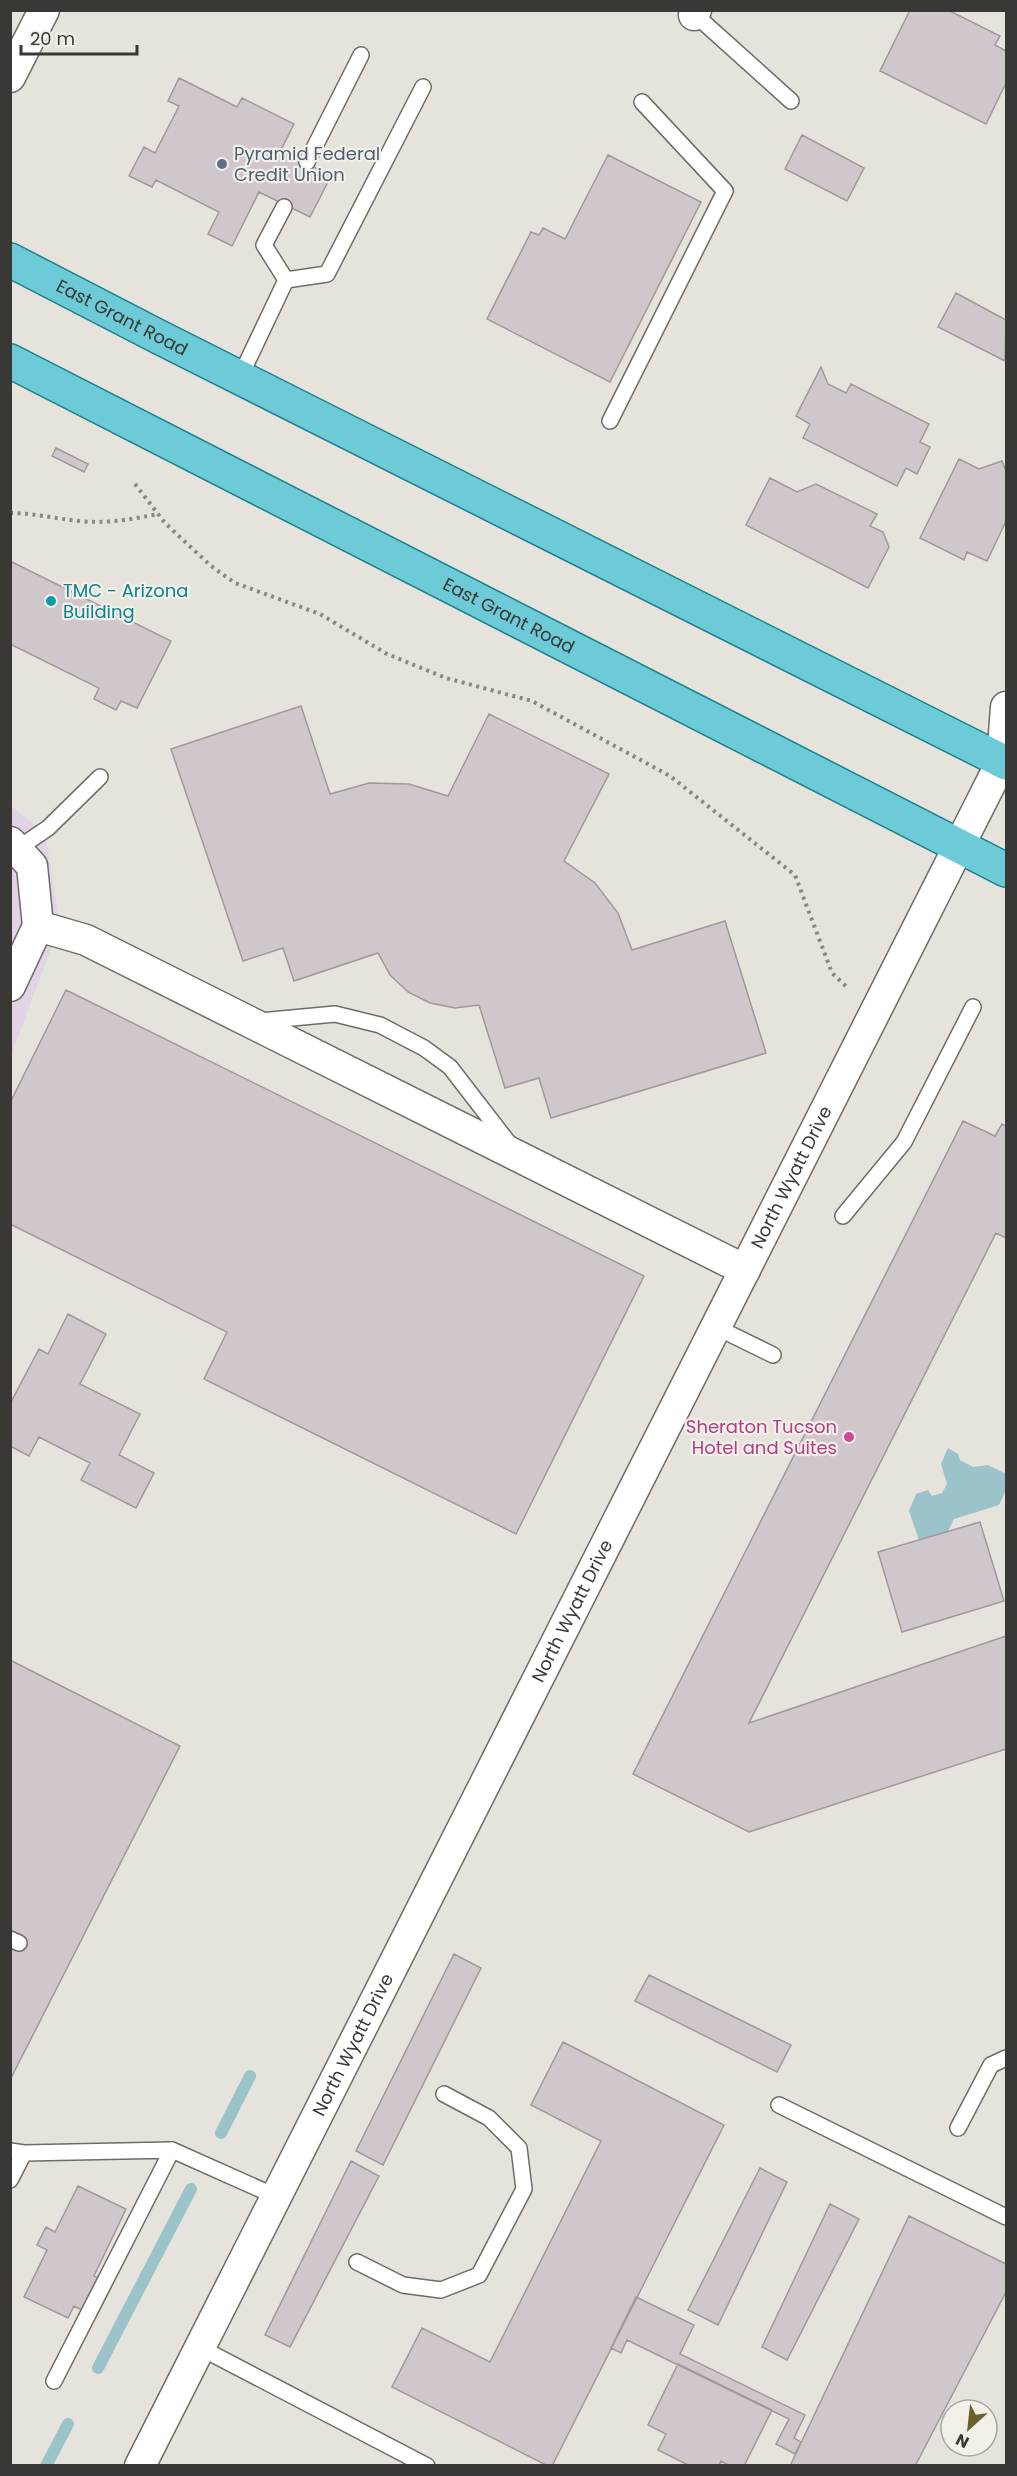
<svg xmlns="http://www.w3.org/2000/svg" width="1017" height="2476" viewBox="0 0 1017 2476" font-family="Poppins,sans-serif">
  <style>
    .medical { fill: #e2d3e6 }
    .water { fill: #9ac4c9 }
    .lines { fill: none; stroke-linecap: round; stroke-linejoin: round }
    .stream { stroke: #9ac4c9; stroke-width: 12 }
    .building { fill: #d0c7cc; stroke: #a0989c; stroke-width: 1.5 }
    .service-casing { stroke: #6e6c65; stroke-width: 18 }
    .minor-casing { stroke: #6e6c65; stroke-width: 33 }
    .primary-casing { stroke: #1a818d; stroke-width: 36 }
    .path { stroke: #898883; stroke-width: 4; stroke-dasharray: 3 4.5; stroke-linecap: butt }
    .service { stroke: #fff; stroke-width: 15 }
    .minor { stroke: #fff; stroke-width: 30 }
    .primary { stroke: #6ccbd7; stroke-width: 33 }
    .service-dot { fill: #5c6f8a; stroke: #f2f0e8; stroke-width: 2 }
    .culture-dot { fill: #0f9aa8; stroke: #f2f0e8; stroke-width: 2 }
    .hotel-dot { fill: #d1479c; stroke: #f2f0e8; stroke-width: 2 }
    .labels { text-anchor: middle; stroke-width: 4.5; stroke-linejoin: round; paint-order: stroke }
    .service-label { font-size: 18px; fill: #4e5e75; stroke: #f2f0e8; text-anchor: start }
    .street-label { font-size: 18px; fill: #393835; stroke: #f2f0e8 }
    .culture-label { font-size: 18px; fill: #0d838f; stroke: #f2f0e8; text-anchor: start }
    .hotel-label { font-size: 18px; fill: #b23c85; stroke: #f2f0e8; text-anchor: end }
  </style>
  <rect width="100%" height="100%" fill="#e5e3db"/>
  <!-- medical -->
  <path class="medical" d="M11 806 45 833 60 924 11 1056Z"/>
  <!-- water -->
  <path class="water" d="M948 1448 958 1454 960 1460 973 1467 988 1465 1006 1474V1490L999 1505 954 1519 948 1531 919 1540 909 1511 916 1494 928 1490 932 1496 942 1493 947 1484 941 1464Z"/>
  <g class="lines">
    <!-- stream -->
    <path class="stream" d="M221 2133 250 2076
      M98 2368 191 2189
      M46 2466 68 2424"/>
  </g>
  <!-- building -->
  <path class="building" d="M910 10H948L1000 36 995 45 1006 51V83L986 124 880 71Z
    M179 78 237 107 242 98 294 124 281 150 331 176 310 217 259 192 232 246 208 234 219 212 156 180 152 187 129 176 144 147 155 153 179 106 168 101Z
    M802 135 864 168 847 201 785 169Z
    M608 155 701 202 610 382 487 319 531 232 539 235 543 228 565 239Z
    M956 293 1006 320 1005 361 938 327Z
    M821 367 828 384 846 393 851 384 929 424 920 442 930 447 917 474 906 468 897 486 803 438 810 424 796 416Z
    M56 448 88 464 84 472 52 456Z
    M959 459 979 469 1002 461 1006 471V521L987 561 967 552 964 560 920 538Z
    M770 478 797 492 816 484 877 514 870 526 883 532 889 547 868 588 746 525Z
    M10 561 171 641 137 708 121 701 116 710 94 699 99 688 10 644Z
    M301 706 330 794 369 783 409 784 448 796 489 714 609 774 564 861 595 883 618 913 632 950 725 921 766 1053 551 1118 539 1078 505 1088 479 1005 455 1008 430 1003 408 992 390 975 378 953 294 981 283 948 243 961 171 749Z
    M66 990 644 1276 516 1534 204 1379 227 1332 10 1224V1103Z
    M963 1121 995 1136 1002 1124 1006 1126V1238L996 1233 749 1723 1006 1636V1749L749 1832 633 1774Z
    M68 1314 106 1334 80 1384 140 1414 119 1455 154 1473 136 1508 81 1480 90 1463 39 1437 29 1456 10 1446V1404L39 1349 48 1354Z
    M980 1522 1004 1601 902 1632 878 1552Z
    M10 1660 180 1746 10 2080Z
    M454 1954 481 1968 383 2165 356 2151Z
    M649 1975 791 2045 777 2072 635 2001Z
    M563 2042 724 2125 552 2466H548L392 2387 422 2328 490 2362 601 2141 531 2105Z
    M351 2161 379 2176 290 2347 265 2335Z
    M760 2168 787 2182 718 2325 688 2310Z
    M78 2186 126 2209 94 2276 112 2285 96 2317 74 2306 68 2318 24 2297 47 2250 37 2245 46 2227 55 2232Z
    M830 2204 859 2219 787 2360 762 2347Z
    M909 2216 1006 2264V2292L915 2466H790Z
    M636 2297 694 2325 680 2354 805 2415 794 2438 801 2442 795 2454 776 2444 789 2419 627 2340 621 2353 611 2348Z
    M678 2364 772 2410 744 2466H730L721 2461 719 2466H690L658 2450 666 2434 648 2425Z"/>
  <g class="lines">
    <defs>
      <path id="service" d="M691 11 791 101
        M307 162 361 55
        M284 207 264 245 286 280
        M240 377 286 280 327 274 423 87
        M610 421 725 191 642 102
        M17 849 48 828 100 777
        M260 1021 335 1014 380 1025 424 1048 450 1067 511 1146
        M843 1216 904 1142 973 1007
        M716 1327 773 1355
        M10 1939 19 1943
        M779 2105 1006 2217
        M958 2128 991 2065 1006 2058
        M10 2151 24 2153 172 2150 275 2196
        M10 2180 24 2153
        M357 2262 403 2285 441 2290 479 2275 524 2189 519 2148 489 2118 444 2094
        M199 2347 427 2466
        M54 2381 172 2150"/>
      <g id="minor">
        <path d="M694 15 696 10"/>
        <path d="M10 77 44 10"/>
        <path d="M1002 761 1006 707"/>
        <path d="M10 842 32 866 38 926 10 986"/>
        <path d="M38 926 86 940 745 1270"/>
        <path id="s1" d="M140 2466 1002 761 1006 756"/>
      </g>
      <g id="primary">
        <path id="s2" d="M10 260 157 336 1006 763"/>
        <path id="s3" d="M10 361 1006 870"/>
      </g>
    </defs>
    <!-- service casing -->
    <use href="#service" class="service-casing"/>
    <!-- minor casing -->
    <use href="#minor" class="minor-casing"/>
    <!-- primary casing -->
    <use href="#primary" class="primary-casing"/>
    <!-- path -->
    <path class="path" d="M135 484 165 523 211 566 235 583 320 614 387 654 446 678 532 701 670 776 795 875 832 973 848 988
      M10 513C34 513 56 519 80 521 107 524 132 519 158 514"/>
    <!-- service -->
    <use href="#service" class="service"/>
    <!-- minor -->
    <use href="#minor" class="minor"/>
    <!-- primary -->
    <use href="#primary" class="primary"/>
  </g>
  <!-- markers -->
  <circle class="service-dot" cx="222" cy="164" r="6"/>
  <circle class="culture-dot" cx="51" cy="601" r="6"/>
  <circle class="hotel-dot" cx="849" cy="1437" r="6"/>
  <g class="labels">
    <!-- service labels -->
    <g class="service-label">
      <text x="234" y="160">Pyramid Federal<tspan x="234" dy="21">Credit Union</tspan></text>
    </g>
    <!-- street labels -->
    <g class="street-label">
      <text dy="6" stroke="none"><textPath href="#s2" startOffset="126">East Grant Road</textPath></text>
      <text dy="6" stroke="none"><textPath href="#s3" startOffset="560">East Grant Road</textPath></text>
      <text dy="6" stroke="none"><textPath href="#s1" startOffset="1444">North Wyatt Drive</textPath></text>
      <text dy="6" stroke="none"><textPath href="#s1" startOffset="958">North Wyatt Drive</textPath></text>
      <text dy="6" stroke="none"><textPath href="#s1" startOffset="472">North Wyatt Drive</textPath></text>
    </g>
    <!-- culture labels -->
    <g class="culture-label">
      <text x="63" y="597">TMC - Arizona<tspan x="63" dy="21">Building</tspan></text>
    </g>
    <!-- hotel labels -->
    <g class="hotel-label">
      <text x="837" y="1433">Sheraton Tucson<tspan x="837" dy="21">Hotel and Suites</tspan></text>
    </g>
  </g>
  <!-- border -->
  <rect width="1017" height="2476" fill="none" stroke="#393835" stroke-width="24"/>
  <!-- north arrow -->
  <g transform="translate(969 2428) rotate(207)"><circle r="28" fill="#f2f0e8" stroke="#a8a6a0" stroke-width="1.5"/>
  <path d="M0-4.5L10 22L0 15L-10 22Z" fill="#6b612e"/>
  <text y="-9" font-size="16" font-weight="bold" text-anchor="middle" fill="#393835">N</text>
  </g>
  <!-- scale -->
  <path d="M21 45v9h116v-9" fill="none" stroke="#393835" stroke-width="3"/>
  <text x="30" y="45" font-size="18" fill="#393835" stroke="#f2f0e8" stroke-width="4.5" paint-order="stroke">20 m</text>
</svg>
